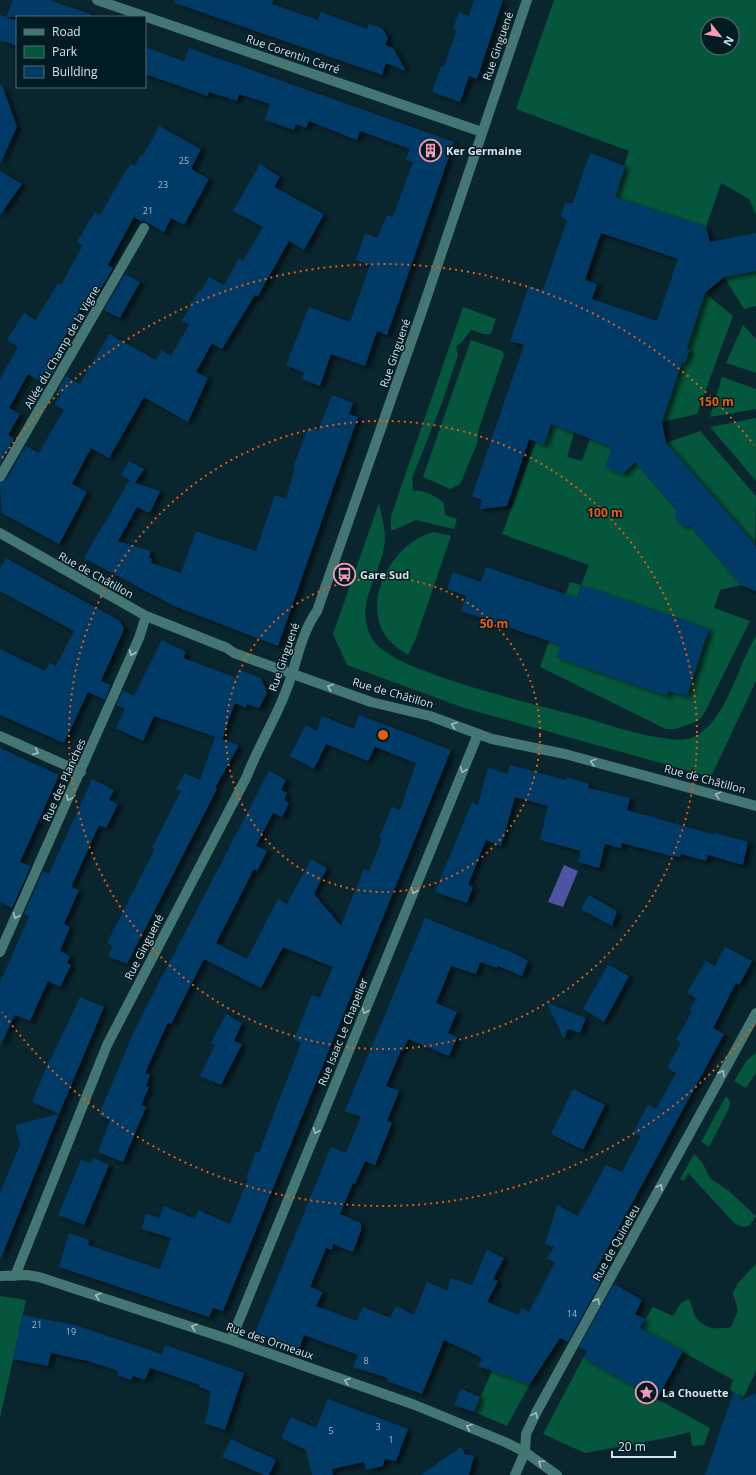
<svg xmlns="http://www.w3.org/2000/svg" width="756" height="1475" viewBox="0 0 756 1475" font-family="'Open Sans',sans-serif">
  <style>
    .green { fill: #04573c; fill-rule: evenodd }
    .water { fill: #4e549f }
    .building { fill: #003b68; fill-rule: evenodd; filter: url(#shadow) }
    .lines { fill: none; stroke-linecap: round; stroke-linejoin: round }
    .minor { stroke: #447673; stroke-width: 10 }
    .oneway { stroke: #a2bec0 }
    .ring { fill: none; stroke: #e8590c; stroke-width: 2; stroke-dasharray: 2 4 }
    .labels { text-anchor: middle; stroke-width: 3; stroke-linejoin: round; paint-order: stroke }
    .number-label { font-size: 9px; fill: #9fbac9 }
    .street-label { font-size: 11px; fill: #d4e4e9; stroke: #011b23 }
    .poi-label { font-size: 11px; font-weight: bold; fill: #d4e4e9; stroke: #011b23; text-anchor: start }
    .centre { fill: #e8590c; stroke: #011b23; stroke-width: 2 }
    .ring-label { font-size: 12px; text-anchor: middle; font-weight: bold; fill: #e8590c; stroke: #011b23; stroke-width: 3; stroke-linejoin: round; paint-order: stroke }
  </style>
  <defs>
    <filter id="shadow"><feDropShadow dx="4.5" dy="2.5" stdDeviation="2" flood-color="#0009"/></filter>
  </defs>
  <rect width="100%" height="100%" fill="#09252d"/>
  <!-- green -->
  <path class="green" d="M554 0H756V214L749 199 721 183 706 227 615 197 629 151 516 109ZM708 24H732V48H708Z
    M756 271V306L744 309 724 277Z
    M705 293 733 316 697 414 662 422 682 362 685 363 690 350 687 348Z
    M463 307 496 319 495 321 491 334H484L471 330 462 342 456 346 458 355 442 403 412 478 413 491C422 488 437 497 444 503L445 515 457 519 454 529 416 520 391 531V516Z
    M743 325 756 339V373L726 363Z
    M471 340 502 351 504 355 479 428 477 444 460 484 450 489 423 477Z
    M722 377 756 389V409L710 417Z
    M756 418V481L710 427Z
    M551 424 574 433 567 457 582 461 590 439 612 447 623 474 635 462 678 512 675 518 681 525 688 524 741 585 720 590 714 608 750 621 705 712 698 721 675 729H666L540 667 570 582 581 585 589 565 502 534 536 442 544 444ZM581 585 709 629 687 696 669 691 667 696 557 657Z
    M700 431 756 496 755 545 666 443Z
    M379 503C381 514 385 527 385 538 384 574 351 604 373 640 383 655 414 667 430 673 478 691 533 704 582 717 610 725 640 736 670 739 676 740 685 740 691 738 726 725 737 666 756 636V681L711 777 464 708 347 665 333 634Z
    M434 532 451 536 416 638 408 655C399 649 391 644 385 635 361 598 395 541 434 532Z
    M756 1053V1073L746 1088 734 1081 747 1060Z
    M726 1096 730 1101 729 1108 709 1147 701 1142Z
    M694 1154 702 1162 710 1178 730 1192 756 1216 750 1225 744 1227 735 1224 688 1173 684 1181 680 1179Z
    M756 1264V1371L742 1400 730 1389 737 1370 733 1380 640 1328 653 1307 673 1316 681 1303 688 1299C692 1303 692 1308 694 1314 701 1329 717 1330 731 1327L738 1311 733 1293 738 1283Z
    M0 1296 26 1300 0 1418Z
    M583 1358 710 1428 704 1445 692 1446 690 1432 666 1438 585 1453 543 1434Z
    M495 1364 530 1384 507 1426 474 1412Z"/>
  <!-- water -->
  <path class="water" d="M564 865 578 871 563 907 548 902Z"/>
  <!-- building -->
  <path class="building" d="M13 0H49L91 14 90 17H6Z
    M175 0H273L272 4 318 20 321 12 367 29 369 24 382 28 388 38 385 45 393 48 406 71 386 63 382 75 175 3Z
    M474 0H503L477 79 469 76 460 102 432 92 441 66 444 67 457 30 453 29 459 12 469 16Z
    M0 15 17 21V46L0 40Z
    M145 47 184 61 189 48 454 142 387 335 377 331 365 366 331 354 320 386 302 379 304 373 286 365 309 307 350 322 370 265 356 260 365 233 377 238 387 215 393 217 413 162 406 160 410 149 360 131 357 140 309 121 306 128 296 124 294 130 265 120 270 104 239 94 237 101 209 92 208 96 145 74Z
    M0 85H2L17 127 0 164Z
    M159 126 201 149 191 169 209 179 184 225 171 218 164 232 143 220 142 222 134 217 108 265 113 268 93 303 86 299 48 366 55 370 46 385 28 374 9 408 20 414 8 435 14 439 0 464V379L18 347 7 340 24 313 36 320 58 283 61 285 83 245 77 242 95 212 100 215 125 172 131 164 135 166 141 155 143 156Z
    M590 153 625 166 615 197 706 227 710 242 756 233V271L724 277 705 293 687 348 690 350 685 363 682 362 662 422 666 443 756 546V591L741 585 690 526 681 525 675 518 676 509 635 462 623 474 605 467 612 447 551 424 544 445 529 439 507 506 480 509 482 500 472 496 524 345 510 341 529 286 543 290 567 221 561 216 565 203H573ZM601 233 678 259 657 321 592 299 597 284 585 280Z
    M260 164 280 177 274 187 324 214 304 250 289 241 258 296 255 295 222 349 212 343 196 372 208 378 188 422 144 397 109 458 91 448 72 484 87 492 59 544 2 513 0 483 6 480 26 446 39 453 64 410 55 404 61 394 57 391 66 376 80 384 109 334 156 360 162 350 171 356 189 325 182 321 199 290 200 292 209 277 224 285 239 258 243 261 263 227 233 211Z
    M0 171 22 184 0 215Z
    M125 274 140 282 120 318 104 310Z
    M332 395 353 403 349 414 358 417 278 646 174 606 84 558 129 481 134 483 121 475 129 461 144 469 135 483 160 491 150 513 137 507 118 541 151 551 149 558 152 559 151 563 181 573 196 531 256 551 275 495 286 499 295 468H293L308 428 318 431Z
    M6 558 120 621 124 629 101 681 111 685 105 700 88 692 64 743 0 715V649L45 671 49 663 56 666 74 631 0 591V569Z
    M486 567 577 598 581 585 709 629 687 696 669 691 667 696 556 657 561 645 461 611 466 596 447 589 453 572 481 582Z
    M162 640 186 652 183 658 237 678 239 670 261 678 267 693 259 708 247 704 246 708 235 703 222 739 154 716 143 741 116 728 125 709 116 705 123 690 134 696Z
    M359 715 451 750 223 1311 213 1308 209 1317 59 1267 69 1233 89 1240 88 1245 160 1269 171 1238 142 1229 146 1213 159 1218 164 1206 195 1219 198 1210 230 1224 248 1179 246 1178 256 1152 259 1153 298 1051 301 1043 294 1040 312 995 320 998 333 967 283 947 261 988 204 959 171 1024 168 1022 145 1073 150 1075 146 1086 149 1087 141 1105 146 1107 123 1162 98 1152 110 1120 99 1115 135 1029 269 771 286 780 281 790 287 793 284 800 289 803 282 817 273 813 256 846 267 851 257 871 254 869 216 943 247 959 278 899 287 904 311 859 327 868 314 894 341 926 364 869 369 871 382 839 379 838 392 807 400 810 416 763 375 747 368 761 326 744 314 769 290 756 306 725 317 731 322 716 354 729Z
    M215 737 239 745 215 788 217 789 127 964 108 956 113 946 107 943 155 849 152 848 181 791 176 789 185 773 200 780Z
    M0 748 59 775 20 862 31 866 12 908 0 902Z
    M510 765 566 780 567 777 580 781 589 784 588 788 630 798 627 810 715 835V833L748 842 743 865 708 855 706 861 681 854 680 857 671 856 622 843 621 848 605 844 599 868 578 862 581 851 540 840 548 806 515 797 501 846 486 840 468 885 473 887 467 903 435 892 472 802 478 805 488 768 508 774Z
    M92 779 114 790 109 800 118 804 106 828 99 825 71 887 79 890 64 924 70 927 60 951 70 956 67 963 71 965 60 987 48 981 30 1021 15 1015 0 1046V983L29 917 24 914 43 871 49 874Z
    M589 895 617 911 612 926 581 909Z
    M425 918 516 954 528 961 522 976 498 966 497 968 480 962 476 974 451 966 436 1003 457 1012 448 1033 457 1037 449 1056 408 1039 403 1051 401 1050 386 1086 399 1091 387 1121 392 1123 375 1165 365 1161 355 1184 353 1183 340 1214 361 1223V1230L353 1252 333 1244 332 1250 326 1248 310 1287 323 1292 316 1306 357 1321 363 1307 390 1318 396 1306 414 1315 427 1282 447 1290 451 1278 472 1285 487 1250 504 1258 493 1279 498 1281 487 1302 519 1315 522 1308 529 1312 555 1263 547 1258 554 1247 545 1244 557 1205 578 1216 606 1165 622 1172 641 1136 633 1133 648 1105 656 1109 676 1073 667 1068 681 1043 676 1040 692 1011 690 1009 696 998 687 993 706 961 715 966 725 947 752 961 741 982 739 985 736 983 713 1028 724 1034 594 1273 603 1278 568 1342 560 1338 530 1384 478 1366 482 1358 444 1340 422 1394 387 1381 388 1378 353 1367 358 1355 304 1335 299 1349 255 1333 331 1147 346 1153 361 1117 345 1111Z
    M608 965 629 976 604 1022 583 1009Z
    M80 997 104 1007 59 1114 32 1102 50 1059H51Z
    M547 1003 586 1018 580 1033 568 1029 564 1039Z
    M226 1014 242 1023 234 1041 242 1044 221 1085 200 1076 215 1045 211 1043Z
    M573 1089 605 1105 583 1150 551 1134Z
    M59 1114 1 1258H0V1192L20 1145 15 1125Z
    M94 1158 109 1165 84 1225 58 1215 81 1160 91 1163Z
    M614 1284 642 1300 635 1314 645 1319 640 1328 683 1351 657 1399 583 1358 587 1351 579 1347Z
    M22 1315 75 1325 162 1354 165 1345 244 1373 225 1430 204 1423 208 1411 211 1391 199 1387 200 1385 150 1368 145 1380 133 1376 131 1380 117 1375 118 1371 88 1361 51 1353 48 1366 13 1359Z
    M461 1389 480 1397 474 1412 454 1405Z
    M734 1391 742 1400 756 1393V1475H705Z
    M328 1399 408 1429 396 1461 385 1459 383 1466 366 1470 364 1462 332 1469 333 1475H312L306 1450 281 1438 291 1417 316 1428Z
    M231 1439 276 1460 269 1475H264L222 1457Z
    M461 1447 465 1454 474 1456 469 1475H421Z"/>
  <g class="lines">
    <!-- minor -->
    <path class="minor" d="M97 0 482 132
      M0 477 144 228
      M0 533 146 616 227 648 234 653 371 702 430 716 492 739 565 754 756 806
      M0 736 81 772
      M0 952 139 638 146 616
      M0 1276 27 1275 39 1277 231 1340 415 1405 505 1442 525 1452 557 1475
      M15 1276 107 1045 247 776C258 747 275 720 286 691 297 664 300 635 317 611L422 311 527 0
      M231 1340 478 734
      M515 1475 525 1452 526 1434 537 1411 756 1013"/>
  </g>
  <!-- one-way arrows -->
  <defs><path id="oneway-chevron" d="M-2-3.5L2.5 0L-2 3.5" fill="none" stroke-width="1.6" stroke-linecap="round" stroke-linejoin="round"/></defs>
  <g class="oneway">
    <use href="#oneway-chevron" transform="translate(132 653) rotate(113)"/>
    <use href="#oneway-chevron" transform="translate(330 687) rotate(-160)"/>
    <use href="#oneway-chevron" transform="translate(454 725) rotate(-159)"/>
    <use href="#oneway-chevron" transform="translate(36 752) rotate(24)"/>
    <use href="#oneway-chevron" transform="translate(593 762) rotate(-165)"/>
    <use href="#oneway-chevron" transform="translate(463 770) rotate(112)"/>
    <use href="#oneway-chevron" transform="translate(718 795) rotate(-165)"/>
    <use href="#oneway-chevron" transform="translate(69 798) rotate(114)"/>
    <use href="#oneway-chevron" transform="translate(414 891) rotate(112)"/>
    <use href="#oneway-chevron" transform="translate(16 916) rotate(114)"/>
    <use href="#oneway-chevron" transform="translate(365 1011) rotate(112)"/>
    <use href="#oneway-chevron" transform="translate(722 1073) rotate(-61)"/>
    <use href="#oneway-chevron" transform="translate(316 1131) rotate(112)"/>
    <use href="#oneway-chevron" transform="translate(660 1187) rotate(-61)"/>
    <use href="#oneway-chevron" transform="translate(98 1296) rotate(-162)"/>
    <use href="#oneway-chevron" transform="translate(597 1301) rotate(-61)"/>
    <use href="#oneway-chevron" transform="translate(194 1327) rotate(-162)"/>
    <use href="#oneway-chevron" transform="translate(347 1381) rotate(-160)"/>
    <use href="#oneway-chevron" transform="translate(535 1415) rotate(-65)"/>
    <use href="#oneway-chevron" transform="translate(469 1427) rotate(-158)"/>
    <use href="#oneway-chevron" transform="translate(541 1463) rotate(-145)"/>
  </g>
  <!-- distance rings -->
  <g class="ring">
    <circle cx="383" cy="735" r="157"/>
    <circle cx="383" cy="735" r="314"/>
    <path d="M754 1025A471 471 0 0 1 2 1012M2 458A471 471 0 0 1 754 445"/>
  </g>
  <!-- icons -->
  <defs>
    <symbol id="building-ring" viewBox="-11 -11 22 22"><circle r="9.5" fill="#011b23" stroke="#f19ab1" stroke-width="1.5"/><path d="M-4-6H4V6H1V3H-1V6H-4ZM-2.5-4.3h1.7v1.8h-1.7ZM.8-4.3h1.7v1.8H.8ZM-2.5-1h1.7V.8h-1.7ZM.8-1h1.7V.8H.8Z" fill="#f19ab1"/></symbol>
    <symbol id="bus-ring" viewBox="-11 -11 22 22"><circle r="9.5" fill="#011b23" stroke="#f19ab1" stroke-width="1.5"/><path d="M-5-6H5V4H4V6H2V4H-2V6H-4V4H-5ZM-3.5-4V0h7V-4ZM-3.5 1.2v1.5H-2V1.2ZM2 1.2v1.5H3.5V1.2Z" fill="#f19ab1"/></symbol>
    <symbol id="sight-ring" viewBox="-11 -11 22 22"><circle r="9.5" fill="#011b23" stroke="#f19ab1" stroke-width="1.5"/><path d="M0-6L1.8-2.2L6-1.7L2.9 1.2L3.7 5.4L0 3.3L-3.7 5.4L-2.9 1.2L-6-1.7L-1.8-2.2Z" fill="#f19ab1"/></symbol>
  </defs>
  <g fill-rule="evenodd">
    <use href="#building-ring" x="418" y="138" width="25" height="25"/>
    <use href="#bus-ring" x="332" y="562" width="25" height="25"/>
    <use href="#sight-ring" x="634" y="1380" width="25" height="25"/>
  </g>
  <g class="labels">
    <!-- number labels -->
    <g class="number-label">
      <text x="184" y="164">25</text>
      <text x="163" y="188">23</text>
      <text x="148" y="214">21</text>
      <text x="572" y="1317">14</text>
      <text x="37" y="1328">21</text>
      <text x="71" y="1335">19</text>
      <text x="366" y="1364">8</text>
      <text x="378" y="1430">3</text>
      <text x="331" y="1434">5</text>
      <text x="391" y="1443">1</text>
    </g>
    <!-- street labels -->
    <g class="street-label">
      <text transform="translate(498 46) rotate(-71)" y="4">Rue Ginguené</text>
      <text transform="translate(293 54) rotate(19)" y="4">Rue Corentin Carré</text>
      <text transform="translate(62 347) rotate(-60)" y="4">Allée du Champ de la Vigne</text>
      <text transform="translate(395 353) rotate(-71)" y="4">Rue Ginguené</text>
      <text transform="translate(96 575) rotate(29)" y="4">Rue de Châtillon</text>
      <text transform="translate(284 657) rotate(-71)" y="4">Rue Ginguené</text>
      <text transform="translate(393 693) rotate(16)" y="4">Rue de Châtillon</text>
      <text transform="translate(705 779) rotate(15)" y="4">Rue de Châtillon</text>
      <text transform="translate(64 780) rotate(-66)" y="4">Rue des Planches</text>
      <text transform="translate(144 947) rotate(-63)" y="4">Rue Ginguené</text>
      <text transform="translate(343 1032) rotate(-68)" y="4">Rue Isaac Le Chapelier</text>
      <text transform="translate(616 1243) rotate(-61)" y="4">Rue de Quineleu</text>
      <text transform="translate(270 1341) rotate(19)" y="4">Rue des Ormeaux</text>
    </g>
    <!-- poi labels -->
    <g class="poi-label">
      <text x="446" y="155">Ker Germaine</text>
      <text x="360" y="579">Gare Sud</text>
      <text x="662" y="1397">La Chouette</text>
    </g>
  </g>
  <circle cx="383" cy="735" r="6" class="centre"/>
  <g class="ring-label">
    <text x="716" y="406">150 m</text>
    <text x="605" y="517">100 m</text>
    <text x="494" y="628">50 m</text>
  </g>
  <!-- legend -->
  <rect x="16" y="16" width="130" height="72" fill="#011b23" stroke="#556b72"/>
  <rect x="24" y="29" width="20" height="6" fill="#447673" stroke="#556b72"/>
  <text x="52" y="36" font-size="12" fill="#d4e4e9">Road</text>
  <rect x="24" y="46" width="20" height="12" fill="#04573c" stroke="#556b72"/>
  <text x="52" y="56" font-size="12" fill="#d4e4e9">Park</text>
  <rect x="24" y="66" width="20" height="12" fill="#003b68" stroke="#556b72"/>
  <text x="52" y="76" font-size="12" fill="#d4e4e9">Building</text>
  <!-- north arrow -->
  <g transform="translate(720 36) rotate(120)"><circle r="19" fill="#011b23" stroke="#556b72"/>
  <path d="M0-3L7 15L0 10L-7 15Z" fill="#f19ab1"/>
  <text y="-6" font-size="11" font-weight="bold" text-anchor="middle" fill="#d4e4e9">N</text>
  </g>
  <!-- scale -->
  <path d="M612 1451v6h63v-6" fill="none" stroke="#d4e4e9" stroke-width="2"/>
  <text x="618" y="1451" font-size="12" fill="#d4e4e9" stroke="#011b23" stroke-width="3" paint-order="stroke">20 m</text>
</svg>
